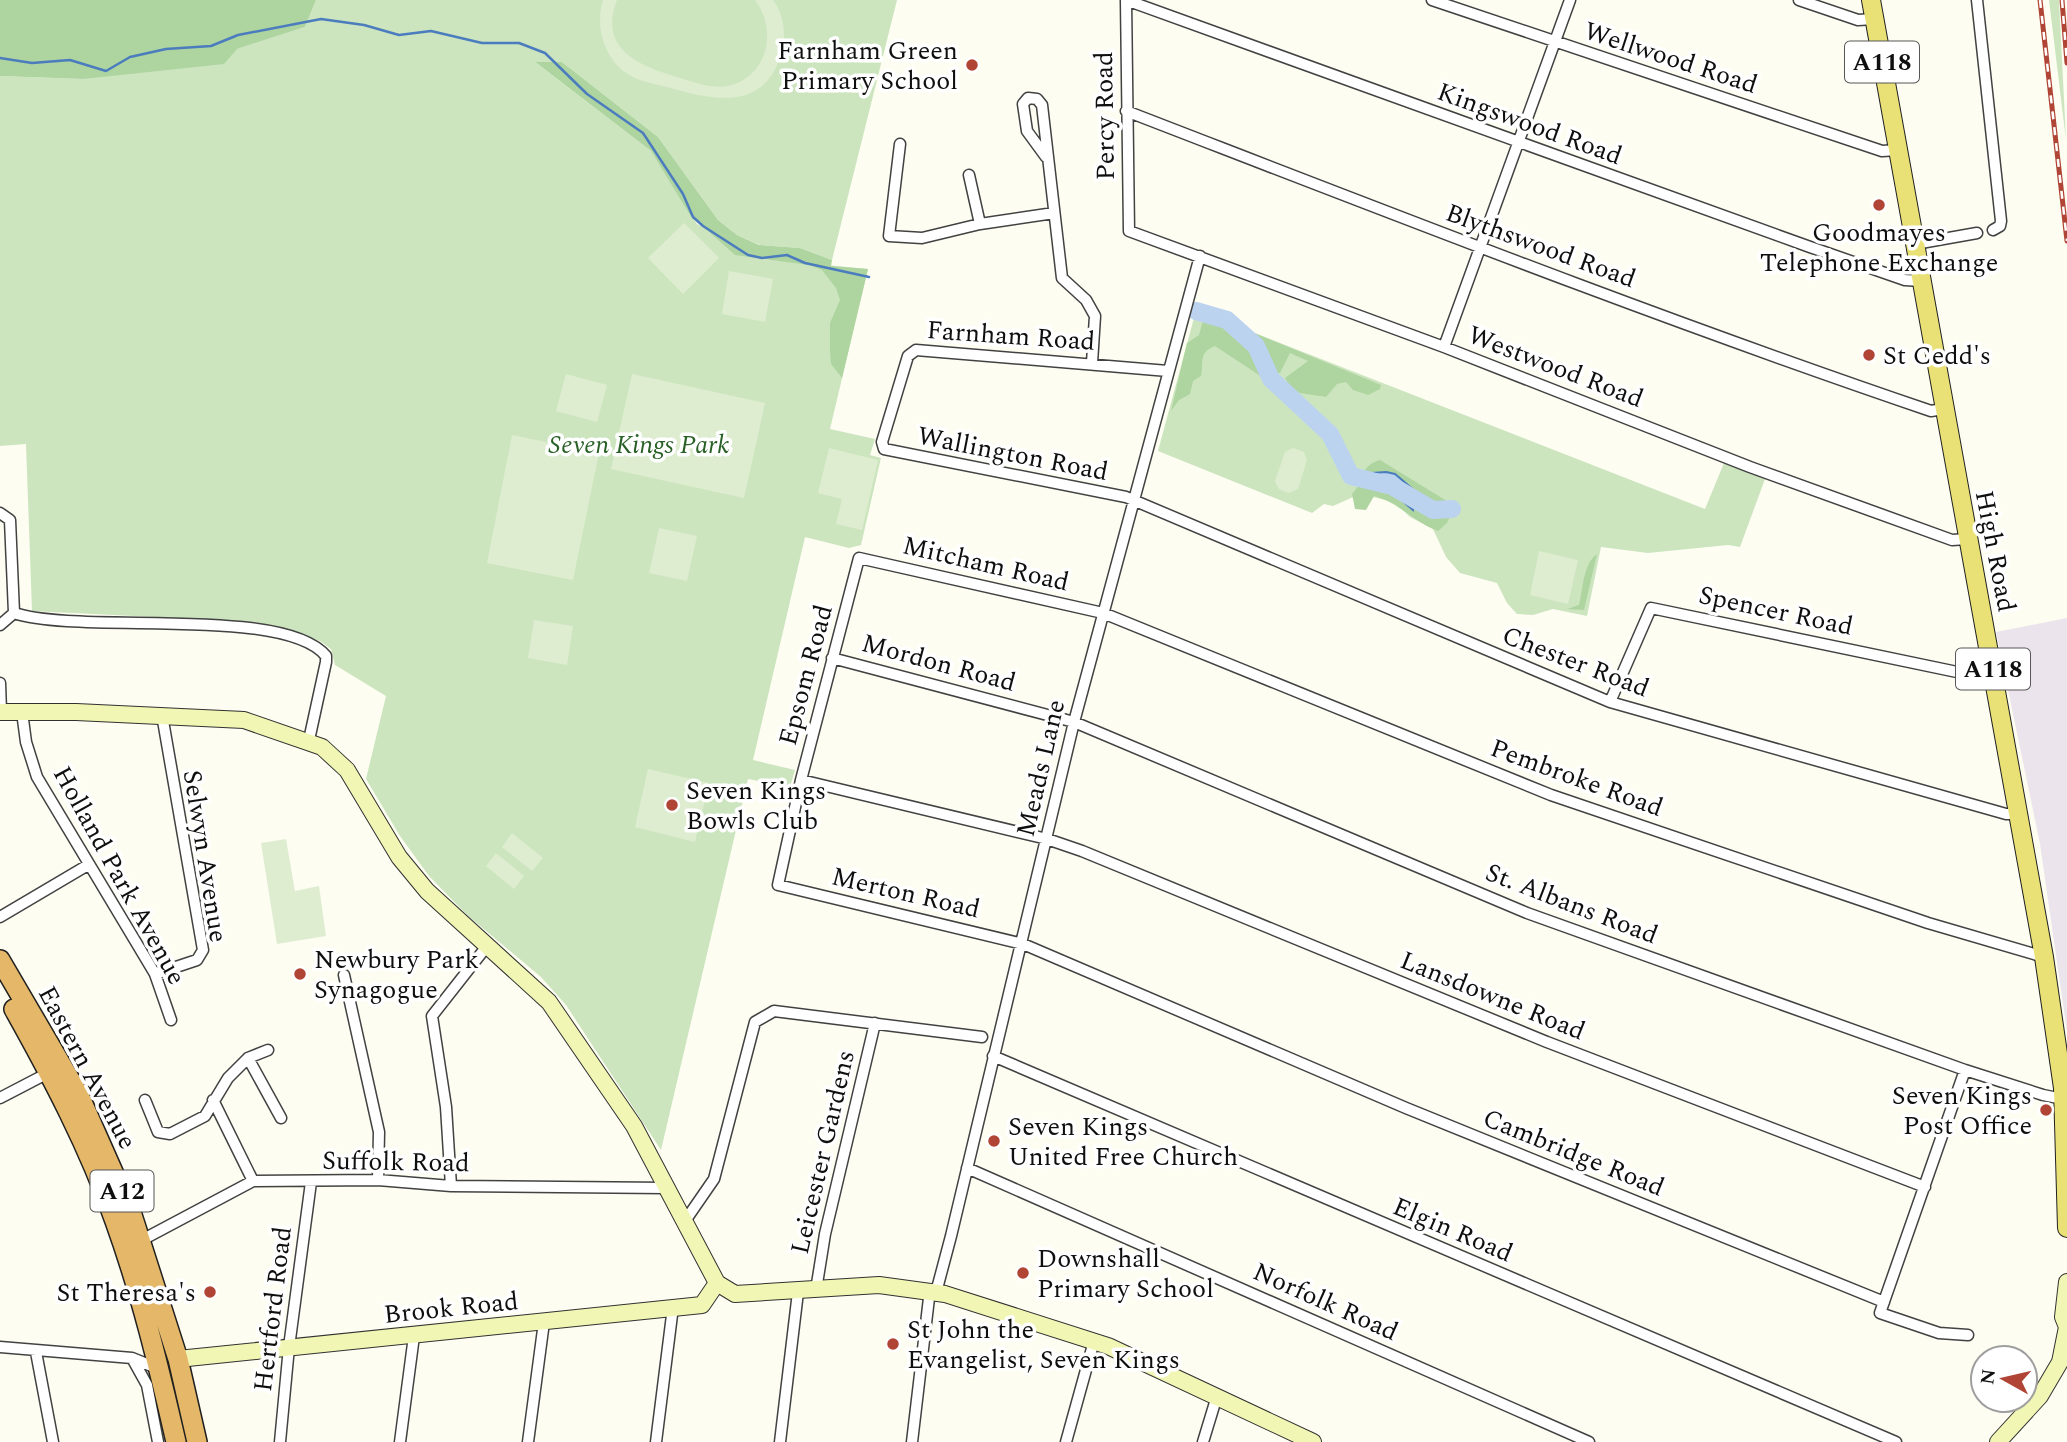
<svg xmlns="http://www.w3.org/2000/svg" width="2067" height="1442" viewBox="0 0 2067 1442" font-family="Spectral,serif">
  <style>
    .industrial { fill: #ece4ec }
    .green { fill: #cce5bf }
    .forest { fill: #aed4a0 }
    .pitch { fill: #deedd0 }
    .water { fill: #bcd3f0; stroke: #4b7cbe; stroke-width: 2 }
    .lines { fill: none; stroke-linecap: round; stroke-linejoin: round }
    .stream { stroke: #4b7cbe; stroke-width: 2.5 }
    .river { stroke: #bcd3f0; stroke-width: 18 }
    .street-casing { stroke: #424242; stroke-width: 13 }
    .secondary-casing { stroke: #313131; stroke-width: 18 }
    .primary-casing { stroke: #202020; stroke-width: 20 }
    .highway-casing { stroke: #202020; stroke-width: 22 }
    .street { stroke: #fff; stroke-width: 10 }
    .secondary { stroke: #f2f6b4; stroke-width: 16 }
    .primary { stroke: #e9e176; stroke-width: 18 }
    .highway { stroke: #e4b769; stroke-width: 19 }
    .rail-casing { stroke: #b04536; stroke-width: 5 }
    .rail { stroke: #fff; stroke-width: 2.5; stroke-dasharray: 8; stroke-linecap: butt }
    .poi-dot { fill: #b04536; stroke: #fff; stroke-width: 2.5 }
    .labels { text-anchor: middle; stroke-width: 7; stroke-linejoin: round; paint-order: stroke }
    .shield { fill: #fff; stroke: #575757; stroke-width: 2 }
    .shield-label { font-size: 24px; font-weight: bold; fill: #0f0f0f }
    .poi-label { font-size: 26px; fill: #0f0f0f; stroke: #fff; text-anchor: start }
    .street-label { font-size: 26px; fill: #0f0f0f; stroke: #fff }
    .park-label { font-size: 26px; font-style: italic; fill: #286026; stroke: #fff }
  </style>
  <rect width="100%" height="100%" fill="#fdfdf2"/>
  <!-- industrial -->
  <path class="industrial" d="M2067 618V1032L2040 844 1996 632Z"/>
  <!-- green -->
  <path class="green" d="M316 0H897L832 260 800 248 760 245 737 235 718 220 658 137 562 62 536 63 651 151 697 224 761 259 868 269 830 429 875 439 870 455 881 458 861 545 849 548 805 537 753 760 795 770 790 787 748 779 661 1150 566 1005 541 977 467 915 429 876 400 836 366 779 386 696 335 665 331 649 320 641 255 622 32 611 26 444 0 446V76L83 79 237 49 305 27Z
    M2049 0H2059L2066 140Z
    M1195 314 1247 330 1705 509 1724 463 1765 479 1740 547 1728 545 1648 553 1601 547 1587 616 1553 609 1533 615 1517 614 1507 603 1497 583 1460 573 1446 557 1433 529 1410 517 1394 502 1360 494 1333 506 1324 504 1312 513 1158 451Z"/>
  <!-- forest -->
  <path class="forest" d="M0 0H316L305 27 237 49 224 64 83 79 0 76Z
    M535 62H562L658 137 718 220 737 235 759 245 800 248 832 260 831 266 868 269 842 378 831 364 830 351V323L840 300 836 288 822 270 809 265 735 255 690 215 651 151Z
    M1204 317 1247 330 1381 385 1380 389 1368 395 1353 390 1346 382 1337 384 1326 397 1294 392 1285 378 1308 361 1290 353 1280 373 1262 377 1215 346C1198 353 1204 361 1201 376L1193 381 1190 394 1179 400 1171 411 1187 343 1199 335Z
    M1380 460 1455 506 1447 523 1438 531C1412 521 1400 503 1374 496L1366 510 1355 509 1352 494C1366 479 1358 467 1380 460Z
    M1597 554 1584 610 1567 609 1579 605C1583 589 1583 564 1597 554Z"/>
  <!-- pitch -->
  <path class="pitch" d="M603 0H617C597 51 642 67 680 78 696 83 712 89 728 86 768 77 778 30 755 0H773C784 14 786 34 782 51 766 111 716 101 671 88 660 85 646 83 635 78 606 65 594 29 603 0Z
    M684 223 719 258 683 294 648 258Z
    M729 271 773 279 765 322 722 314Z
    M566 374 607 385 597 422 556 411Z
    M632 374 765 403 744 498 611 469Z
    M512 435 599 453 573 580 487 563Z
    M829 448 878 460 862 530 836 524 842 499 818 493Z
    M1293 448 1304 452 1307 460 1298 489 1288 493 1279 489 1275 481 1285 452Z
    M659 528 697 536 687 581 649 573Z
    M1539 551 1578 560 1568 604 1530 595Z
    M534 620 573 626 567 665 528 658Z
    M648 769 709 783 695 842 635 827Z
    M512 833 543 858 532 871 502 847Z
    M286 839 295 891 319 886 326 936 277 944 261 843Z
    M496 853 524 876 514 889 486 866Z"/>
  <!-- water -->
  <path class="water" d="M1386 472 1395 474 1416 492 1413 510 1392 492 1368 484 1372 473Z"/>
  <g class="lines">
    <!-- stream -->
    <path class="stream" d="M0 58 32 63 70 60 106 71 130 57 166 49 211 46 238 35 321 19 364 25 399 35 431 31 482 43H519L545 53 587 94 643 133 683 194 693 217 703 226 748 255 762 258 787 255 805 263 869 277"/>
    <!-- river -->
    <path class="river" d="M1196 311 1227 320 1256 346 1271 379 1330 434 1351 476 1392 486 1433 510 1452 509"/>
    <defs>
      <path id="street" d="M1432 0 1882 151 1898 150
        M1799 0 1858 20 1874 19
        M1977 0 2001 221 2000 226 1993 230
        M1126 111C1393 214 1660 319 1931 411L1943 409
        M900 144 889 236 922 238 980 224 1054 213
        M1046 157 1027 131 1023 104 1028 98 1037 99 1042 105 1062 278 1086 300 1095 316 1092 363
        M969 175 980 224
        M1915 244 1977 233
        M1921 281 1905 280 1810 247 1126 0 1129 231 1444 347 1750 467 1952 540 1967 539
        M1444 347 1570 0
        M1168 371 916 350 908 356 882 442 884 449 1126 497 1610 702 2006 814H2019
        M0 513 10 520 14 613
        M14 613C81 635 284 605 326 656V662L309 740
        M0 625 14 613
        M832 658 1074 722 1527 913 1965 1070 2043 1095 2063 1099
        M0 683 1 712
        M1610 702 1651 608 1981 677 1994 675
        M22 712 26 742 37 777 155 974 171 1020
        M801 780 1047 839 1082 851 1547 1042 1925 1187
        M0 917 88 865
        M155 974 197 960 203 950 162 715
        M344 975 379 1132 378 1180
        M993 1056 1896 1442
        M248 1058 281 1118
        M1965 1070 1880 1313 1939 1333 1968 1335
        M0 1098 50 1072
        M145 1100 158 1132 170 1134 205 1116 228 1078 248 1058 268 1050
        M213 1100 253 1181
        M967 1168 1589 1442
        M451 1186 446 1107 432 1016 487 946
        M685 1221 714 1179 755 1022 774 1011 982 1037
        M140 1241 253 1181 378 1180 451 1186 666 1188
        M816 1290 825 1234 875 1023
        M1884 1302 1406 1108 1023 944 778 885 801 780 859 558 1103 613 1551 795 1928 923 2044 957
        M0 1347 132 1358 159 1369
        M36 1352 53 1442
        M132 1358 147 1385 158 1442
        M280 1442 289 1347 311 1182
        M400 1442 414 1336
        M528 1442 544 1322
        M656 1442 673 1307
        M780 1442 798 1292
        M912 1442 929 1298 938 1285 951 1236 1074 722 1200 256
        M1066 1442 1094 1341
        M1203 1442 1217 1396"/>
      <path id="secondary" d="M0 712H76L244 720 322 747 347 770 399 857 427 891 549 1002 634 1126 717 1283 735 1294 879 1285 945 1294 1108 1346 1313 1442
        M178 1359 702 1305 717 1283
        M1998 1442 2040 1396 2060 1362 2067 1327 2063 1317 2067 1282"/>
      <path id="primary" d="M1871 0 2044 957 2063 1088 2067 1228"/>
      <path id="highway" d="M0 960 79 1095 132 1215 178 1359 197 1442
        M14 1009C52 1077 89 1147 115 1221 141 1293 159 1368 176 1442"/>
    </defs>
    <!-- street casing -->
    <use href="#street" class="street-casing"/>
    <!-- secondary casing -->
    <use href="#secondary" class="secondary-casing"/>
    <!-- primary casing -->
    <use href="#primary" class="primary-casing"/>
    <!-- highway casing -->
    <use href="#highway" class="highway-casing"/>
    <!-- street -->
    <use href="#street" class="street"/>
    <!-- secondary -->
    <use href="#secondary" class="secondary"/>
    <!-- primary -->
    <use href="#primary" class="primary"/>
    <!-- highway -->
    <use href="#highway" class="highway"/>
    <defs>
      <path id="rail" d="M2040 0 2067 241
        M2062 0 2067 63"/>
    </defs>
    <!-- rail casing -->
    <use href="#rail" class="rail-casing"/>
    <!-- rail -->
    <use href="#rail" class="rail"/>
  </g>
  <!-- markers -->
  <g class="poi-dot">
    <circle cx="972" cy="65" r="7"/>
    <circle cx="1879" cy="205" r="7"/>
    <circle cx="1869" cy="355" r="7"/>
    <circle cx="672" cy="805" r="7"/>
    <circle cx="300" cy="974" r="7"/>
    <circle cx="2046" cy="1110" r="7"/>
    <circle cx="994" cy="1141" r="7"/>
    <circle cx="1023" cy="1273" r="7"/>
    <circle cx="210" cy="1292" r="7"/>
    <circle cx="893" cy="1344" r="7"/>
  </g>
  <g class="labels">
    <!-- shield labels -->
    <g class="shield">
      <rect x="1845" y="41.5" width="74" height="41" rx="5"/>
      <rect x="1956" y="648.5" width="74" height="41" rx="5"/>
      <rect x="90.5" y="1170.5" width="63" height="41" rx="5"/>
    </g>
    <g class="shield-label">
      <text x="1882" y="70">A118</text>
      <text x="1993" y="677">A118</text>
      <text x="122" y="1199">A12</text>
    </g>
    <!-- poi labels -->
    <g class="poi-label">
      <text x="958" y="59" text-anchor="end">Farnham Green<tspan x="958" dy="30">Primary School</tspan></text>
      <text x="1879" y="241" text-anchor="middle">Goodmayes<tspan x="1879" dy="30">Telephone Exchange</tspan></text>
      <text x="1883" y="364">St Cedd's</text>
      <text x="686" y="799">Seven Kings<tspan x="686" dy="30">Bowls Club</tspan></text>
      <text x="314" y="968">Newbury Park<tspan x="314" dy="30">Synagogue</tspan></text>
      <text x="2032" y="1104" text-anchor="end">Seven Kings<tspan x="2032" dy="30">Post Office</tspan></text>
      <text x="1008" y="1135">Seven Kings<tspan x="1008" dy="30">United Free Church</tspan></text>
      <text x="1037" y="1267">Downshall<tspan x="1037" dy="30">Primary School</tspan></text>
      <text x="196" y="1301" text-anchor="end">St Theresa's</text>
      <text x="907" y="1338">St John the<tspan x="907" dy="30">Evangelist, Seven Kings</tspan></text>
    </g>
    <!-- street labels -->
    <g class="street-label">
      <text transform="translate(1671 57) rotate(18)" y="9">Wellwood Road</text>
      <text transform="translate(1104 116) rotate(-91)" y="9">Percy Road</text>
      <text transform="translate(1530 123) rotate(20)" y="9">Kingswood Road</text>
      <text transform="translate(1541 245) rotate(20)" y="9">Blythswood Road</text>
      <text transform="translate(1011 335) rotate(4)" y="9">Farnham Road</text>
      <text transform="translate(1556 366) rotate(21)" y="9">Westwood Road</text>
      <text transform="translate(1013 453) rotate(11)" y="9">Wallington Road</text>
      <text transform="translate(1996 551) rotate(79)" y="9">High Road</text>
      <text transform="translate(986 563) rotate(13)" y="9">Mitcham Road</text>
      <text transform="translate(1776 610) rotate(12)" y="9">Spencer Road</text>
      <text transform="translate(1576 661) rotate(21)" y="9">Chester Road</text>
      <text transform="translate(939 662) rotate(15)" y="9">Mordon Road</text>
      <text transform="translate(805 675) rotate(-75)" y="9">Epsom Road</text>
      <text transform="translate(1040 768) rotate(-77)" y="9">Meads Lane</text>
      <text transform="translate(1577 777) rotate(20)" y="9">Pembroke Road</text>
      <text transform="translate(206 856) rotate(81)" y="9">Selwyn Avenue</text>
      <text transform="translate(120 875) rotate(61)" y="9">Holland Park Avenue</text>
      <text transform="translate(906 892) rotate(13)" y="9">Merton Road</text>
      <text transform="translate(1572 903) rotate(21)" y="9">St. Albans Road</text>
      <text transform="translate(1493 995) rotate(22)" y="9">Lansdowne Road</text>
      <text transform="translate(88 1067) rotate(62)" y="9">Eastern Avenue</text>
      <text transform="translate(822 1152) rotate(-77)" y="9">Leicester Gardens</text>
      <text transform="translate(1574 1152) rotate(22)" y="9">Cambridge Road</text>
      <text transform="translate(396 1161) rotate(1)" y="9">Suffolk Road</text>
      <text transform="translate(1453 1229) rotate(23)" y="9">Elgin Road</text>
      <text transform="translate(1326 1301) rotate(24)" y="9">Norfolk Road</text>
      <text transform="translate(451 1307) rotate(-6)" y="9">Brook Road</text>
      <text transform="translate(272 1309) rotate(-83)" y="9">Hertford Road</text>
    </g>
    <!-- park labels -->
    <g class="park-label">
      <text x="639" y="453">Seven Kings Park</text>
    </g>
  </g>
  <!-- north arrow -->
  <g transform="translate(2004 1379) rotate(278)"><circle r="33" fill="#ffffff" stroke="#9f9f9f" stroke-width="2"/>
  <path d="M0-5L12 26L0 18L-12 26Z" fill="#b04536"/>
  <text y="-10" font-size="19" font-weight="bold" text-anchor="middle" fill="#0f0f0f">N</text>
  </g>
</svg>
